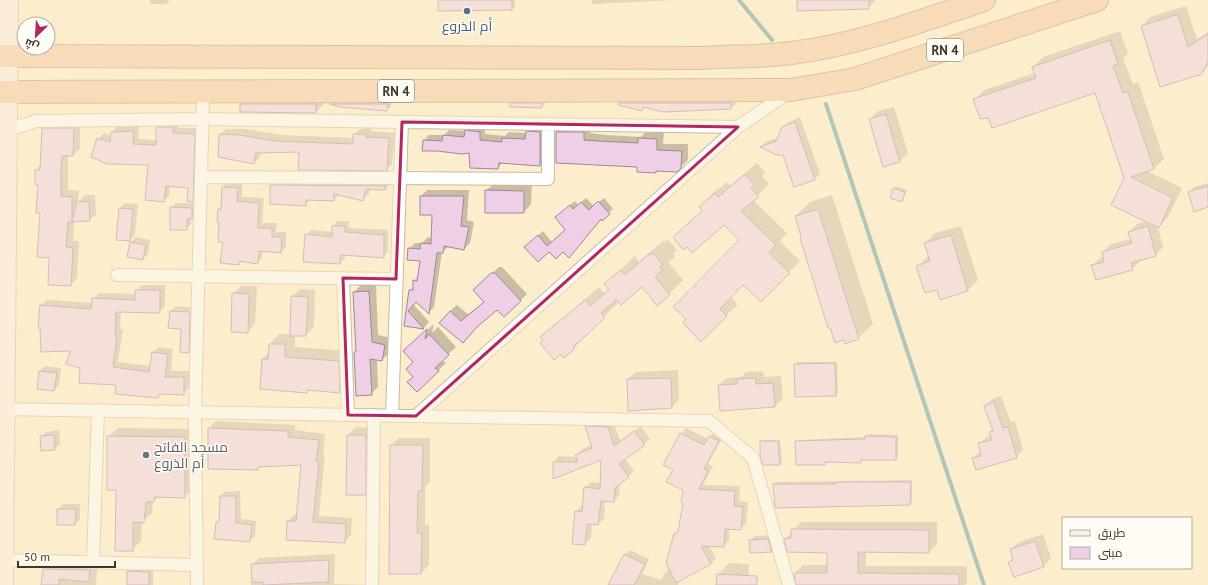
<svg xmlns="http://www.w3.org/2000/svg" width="1208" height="585" viewBox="0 0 1208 585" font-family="'PT Sans',Cairo,sans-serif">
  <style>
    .shadow { fill: #0003 }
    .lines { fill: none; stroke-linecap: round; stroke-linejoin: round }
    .stream { stroke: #58969f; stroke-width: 4 }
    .building { fill: #eecfe6; stroke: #a2869b }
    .street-casing { stroke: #c9bb9b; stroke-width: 14 }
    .secondary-casing { stroke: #c9bb9b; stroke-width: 20 }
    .highway-casing { stroke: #b49578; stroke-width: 24 }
    .street { stroke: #fff; stroke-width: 12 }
    .secondary { stroke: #fbeee3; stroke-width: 18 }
    .highway { stroke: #f3c6a1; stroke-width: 22 }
    .marked { fill: none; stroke: #b22661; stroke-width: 3; stroke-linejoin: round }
    .service-dot { fill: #5c6f8a; stroke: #fefcf5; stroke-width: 1.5 }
    .worship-dot { fill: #6b7280; stroke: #fefcf5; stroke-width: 1.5 }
    .labels { text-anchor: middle; stroke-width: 3; stroke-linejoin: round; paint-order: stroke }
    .shield { fill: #fefcf5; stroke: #787468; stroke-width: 1 }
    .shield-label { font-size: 13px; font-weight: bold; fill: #3f392c }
    .service-label { font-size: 14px; fill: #4e5e75; stroke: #fefcf5 }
    .worship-label { font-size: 14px; fill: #5b616d; stroke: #fefcf5; text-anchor: start }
  </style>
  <rect width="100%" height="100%" fill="#fcedcd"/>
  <!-- shadow -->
  <path class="shadow" d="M150 0H170L166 4H150Z
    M439 0H515V7L512 9 439 10Z
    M592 0H675L592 4Z
    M798 0H875V1L868 8Z
    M1186 6 1197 39 1208 32V66L1202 73 1142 26 1150 17Z
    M1120 31 1128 54 1123 58 1133 84 1138 82 1164 159 1154 168 1147 171 1182 188 1168 217 1158 228 1163 247 1156 255 1139 259 1140 261 1132 269 1092 266 1100 258 1104 257 1103 252 1111 244 1131 239 1129 232 1137 224 1147 221 1125 178 1096 92 989 117 974 100 984 90 1035 73 1033 67 1043 57Z
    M324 96V104L316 112 241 111V104L249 97Z
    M547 98V102L542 107 511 104 516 99Z
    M625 98H735L736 103 731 108 645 107 642 110 620 103Z
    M392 99 391 106 387 110 340 106 331 104 335 100Z
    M894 107 908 153 900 161 884 166 870 119 878 111Z
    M800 117 820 174 815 179 795 186 783 154H777L761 146 766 142 779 137 783 127 789 122Z
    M49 122H80V149L73 155H68V190L79 191 78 202 85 195H95L96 214 89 220 74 221 73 241H79L77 278 71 285 50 257 41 212 39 184H36V170L42 164 43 129Z
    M163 122H178V128H200L198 195 193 201 189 187 170 186 169 196 164 201 149 164 98 139 104 133 111 136 112 132 117 127 139 126 138 139 157 140V127Z
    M472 125 485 126V134L505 136 509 132 527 133 532 126H546V160L540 165 503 162 498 168 470 152 424 140 429 135H444L449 130 466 131Z
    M563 125 590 126V133L606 135 641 137 646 131 664 132 663 144H688V160L677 171 638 166 556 132Z
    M371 128V131L395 133 392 164 386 170 300 151 278 150 275 153 261 152 260 157 254 163 220 135 226 129H245L282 135 354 138V135L360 129Z
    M757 163 765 173 762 176 769 184 753 200 787 233 780 241 800 261 761 301 744 284 731 297 738 304 701 340 741 240 724 224 687 245 674 237 703 210 700 207 711 195 727 182 730 186Z
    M277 179 391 183 385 189 370 188 369 194 362 200 339 194 334 200 311 199 305 205 271 185Z
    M228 182 242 183V197L264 198 262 223H277L276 232H286V246L281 252 263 251 262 258 257 263 242 261 238 264 224 241 219 209 222 206 223 187Z
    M494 183H532L531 204 524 212 486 191Z
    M1208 183V206L1189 192 1194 187Z
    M896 186 907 190 902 201 894 188Z
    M427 190H469L467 220 474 222 470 243 464 249 449 246 442 252 434 307 429 312 416 301 413 304 429 322 424 328 405 325 410 290 414 287V281L419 276 421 260 409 249 415 243H422L428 237 432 238 433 214 421 196Z
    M832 195 873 324 858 338 802 236 796 216 810 202Z
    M586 198 594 206 604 198 613 209 563 250H550L530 243 543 231 552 242 566 230 556 217 575 201 578 205Z
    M125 203 138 204 135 235 129 240 117 239 120 208Z
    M176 203H197V213L191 218V224L186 229 171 208Z
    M338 221H349V228L388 230V252L383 257 345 254V258L340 263 306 235 311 230 333 232V226Z
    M961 226 978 280 968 290 941 299 937 289 918 266 929 255 925 244 935 233Z
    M136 237 150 240 148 254 143 259 131 242Z
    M667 239 677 250 673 253 675 256 669 263 683 280 669 294 642 286 619 302 587 333 588 334 574 348 561 353 541 337 599 287 604 293 609 289 605 284 635 256 639 262 664 240 665 242Z
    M499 267H502L527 294 520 301 497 308 480 323 470 335 450 311 457 305 469 315 485 301 481 284Z
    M142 285H165V306L159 312H121L120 329H123L118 362 151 366 153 352 159 347 173 349 171 371H189V388L183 394 161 393 158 397 117 384 81 368 41 306 47 300 93 303V299L99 293 136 294V291Z
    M361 285H376L378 335 391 338 389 353 382 360 377 359 378 387 371 394 355 353 357 350 354 292Z
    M241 286H257L255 324 248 332 233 294Z
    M300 289 315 290 314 327 306 335H295V347L348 351 349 382 339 391 309 389 306 392 263 359 269 352 270 344 279 334H291L292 297Z
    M176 306 195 308V312L174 310V312L195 314 194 347 189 352 182 328 171 311Z
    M434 324 432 333 438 327 456 347 442 360 446 363 438 371 414 376V362L412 344Z
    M797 362H837L838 393 835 395 795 364Z
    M45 366 61 368 59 385 54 390 40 371Z
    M678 370 679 400 671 407 628 379 636 372Z
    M763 371 764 377 781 376 783 398 775 406 719 385 727 378 741 377 746 372Z
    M1001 396 1011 422 1015 421 1023 450 1016 457 973 458 981 451 979 444 986 437 991 435V433L994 430 985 406 992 399Z
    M216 421 295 425V430L325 434 323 455H325L319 516 352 518 351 535 344 542 288 521 295 514H298L303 464 261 466 258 469 209 428Z
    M592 421H613L620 441 641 426 650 439 625 459 634 471 620 483 619 495 614 501 605 500 604 519 598 524H592L591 538 585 544 576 512 581 506H584L585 488 591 482 601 483 602 459 554 477V462L559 456 577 457 582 449 592 445 587 427Z
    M356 427 374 428 373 487 365 494 348 435Z
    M118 428 194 429 193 488 184 497 159 496 153 502 152 513 142 522 141 541 132 550 117 489 108 437Z
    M686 428 708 439 715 431 723 436 708 464 713 466 703 485 740 486 739 501 748 502 746 524 740 529 729 528V541L723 546H709L716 558 711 564 683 569 678 585H616L625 555 630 550 649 559 642 574 662 580 664 574 670 568 675 535 679 530 684 502V490L674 470 681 434Z
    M59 430 60 444 55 449 42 450 41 437 46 432Z
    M869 434 898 435V457L896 459H863L861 462 828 461 825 464 796 442 799 440 866 437Z
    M399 438H430V482L425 487V525H429V565L421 573 391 445Z
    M763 440H780L782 462 780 464 761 442Z
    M912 480V502L910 504 774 485 776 482Z
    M240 491 241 519 256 521 255 536 250 541 217 522 220 519 221 496 225 492Z
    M63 504H80V519L75 524 58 509Z
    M801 522H937V544L929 552 866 551V566H967V583L965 585H797L795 573 803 565H828V552L785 539Z
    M1043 534 1051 558 1044 566 1010 562 1014 558 1011 549 1019 542Z
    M773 535 777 546 772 551 750 541 755 536Z
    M335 554 334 584 375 585H251L252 565 259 558Z
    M53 560 98 561 96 585H42L44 569Z
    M729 563 749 564 748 585H717L718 575Z
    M133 567H153V585H128V572Z"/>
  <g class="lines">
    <!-- stream -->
    <path class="stream" d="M739 0 772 40
      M826 104 984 585"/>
  </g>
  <!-- building -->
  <path class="building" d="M438 0H512V10L438 11Z
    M797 0H869V9L797 11Z
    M1178 14 1188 47 1208 34V61L1202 74 1160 87 1141 26Z
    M1110 40 1118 64 1113 66 1123 93 1128 92 1154 169 1131 177 1173 198 1159 228 1111 205 1124 178 1095 93 992 128 988 118 980 119 973 99 1036 78 1032 67Z
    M510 103H542V108L510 107Z
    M619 103H731V109L663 112 643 107 642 111 618 105Z
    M240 104H316V113L240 112Z
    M329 104H388L387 111 340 107Z
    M886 114 900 162 883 167 869 119Z
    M795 122 815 180 794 187 783 155H776L760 147 776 141 782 127Z
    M156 127H173V133L195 134 193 202 187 201 188 188 166 186 164 202 145 200 148 165 107 164 91 157 97 138 110 142 111 132 134 131 133 144 156 145Z
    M42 128H74L73 156H62L61 170V196L72 197V221L77 202 89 201 90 221 68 222 66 247 73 248 71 286 48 285 49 258 37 257 40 213H36L38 185H35V170H40Z
    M465 130 480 132V140L502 142V138L525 139 526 131 540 132V166L499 163 498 169 470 168 469 153 462 154 437 151H422L423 140 442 141 443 135 464 137Z
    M556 132H584V140L599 141 638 143V138L657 139V150L682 151 681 168 677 172 656 171V173L637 172V167L556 163Z
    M219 134 239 135 276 141 353 144V134H366V137L389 138 387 171 298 170 299 152 256 153 254 164 218 157Z
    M745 174 754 185 751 188 759 197 741 211 776 245 769 253 790 273 761 302 743 285 720 309 727 316 701 342 683 323 686 319 673 307 739 240 724 225 692 253 687 247 683 250 673 237 702 211 699 207 715 193 718 197Z
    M270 185 386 186 385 190 366 189 363 201 334 194V201L306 200V206L270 204Z
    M1208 186V207L1194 212 1188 192Z
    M222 187 238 188 237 201 259 203 258 228H272V237H282L281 253 259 251 258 264 239 261V265L220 263 223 242H218L219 222H217L218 209H221Z
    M893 188 905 192 902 202 890 198Z
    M485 190 524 191V213H485Z
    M420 196H464L461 226 469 227 464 250 444 246 443 253H437L429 314 416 302 408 311 424 329 404 326 409 290H413V280L417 281 420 261 407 260 408 248 420 249 421 243 431 244 432 215H420Z
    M598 201 610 214 602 221 601 219 569 258 563 252 556 259 549 252 538 262 524 247 538 235 547 246 565 230 555 217 570 205 573 209 581 202 589 210Z
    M170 207 192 208V219H187V230H170Z
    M119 208 133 209 130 241 116 240Z
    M818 209 859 339 845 344 844 340 835 343 830 328H828L800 238 801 237 795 216Z
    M332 226H345V232L384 235V258L341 255 340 264 303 262 305 234 332 237Z
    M1148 226 1156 256 1131 263 1133 270 1096 280 1091 265 1104 262 1102 252 1132 243 1128 232Z
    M951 235 968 291 940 300 937 290 925 293 916 266 930 261 924 243Z
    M130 242 146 245 143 260 127 257Z
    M653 253 663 265 660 267 662 270 655 277 670 295 657 306 642 287 621 305 616 300 601 313 605 318 573 347 575 349 564 358 561 354 554 360 540 343 543 341 540 337 585 300 590 306 609 290 604 284 620 270 625 275 649 254 650 255Z
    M491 273H495L521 301 504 317 497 310 477 327 463 343 439 323 450 311 461 321 484 302 473 290Z
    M135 290H160V313L116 312 115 335H117L113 367 149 372 152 352 168 354 165 377H184V395L159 394 158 398 115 394 116 385 79 383 80 368 66 364 70 351 41 352 40 328H38L40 305 91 309 92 298 135 300Z
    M369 291 372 342 385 345 382 361 370 359 372 395 356 396 354 352H356L353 292Z
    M232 293 249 294 248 333 231 332Z
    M291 296 308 297 306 336H290Z
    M170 311 190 312 189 353 180 352 181 329 168 328Z
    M427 329 425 339 429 334 449 355 435 368 439 371 417 392 407 382 413 377 406 369 413 362 403 351Z
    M269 344H285V357L339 361 340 393 307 390V393L260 389 262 359H268Z
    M835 363 836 396 795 397 794 364Z
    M39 371 57 373 54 391 37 389Z
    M671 378 672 408 628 411 627 379Z
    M756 378V384L773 383 775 407 720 411 718 385 737 384V379Z
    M994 402 1003 428 1008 427 1017 458 976 470 972 458 981 456 978 443 992 440 989 432 993 431 984 406Z
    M585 426 608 427 614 446 634 431 645 445 619 464 629 477 615 488 614 502 601 501 598 525 587 524 585 545 572 544 575 511 582 512 584 487 600 489 601 460 553 479V462H578L575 455 592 448Z
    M208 428 288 431V437L319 440 316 461 319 462 313 522 346 524 345 543 286 540 287 521H296L301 465 258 467V470L208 469Z
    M680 433 704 445 709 436 719 441 704 469 708 471 699 489 735 491 734 506 743 507 741 530 725 529 724 547 701 546 711 564 676 583 666 563 674 534 678 532 683 503 681 502 683 490 666 482 673 470 663 465Z
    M54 435 55 450 41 451 40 436Z
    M347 435H366V495H346Z
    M107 436 185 437V498L154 497V502H146L144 523 133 522V551H115L116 490H107Z
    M865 436 896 437V460H861V463L825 462V465H796L795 441 865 439Z
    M760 441H778L780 465H763L760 455Z
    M390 445H423L422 491H418L417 533H422L421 574H389Z
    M836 482H911L910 505 775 508 773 484H836Z
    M220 496H236V523L252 525 250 542 214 539 216 522H219Z
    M57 509H76L75 525H57Z
    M791 529 929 530V553L858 552V573L959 574V585H796L794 573H827V553L787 552 784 539 791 538Z
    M768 539 772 552 750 553 749 540Z
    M1035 541 1044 567 1014 577 1008 562 1013 560 1010 549Z
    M624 554 645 564 634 585H608Z
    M329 560 328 582 263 585V582H252L251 564Z
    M43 569 90 570 89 582 59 579V585H41Z
    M127 571 149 572V585H127Z
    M717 574 757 576V585H716Z"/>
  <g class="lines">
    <defs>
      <path id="street" d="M1 130H8L36 121 203 119 738 127 789 92
        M201 177 548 179V124
        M117 275 396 279
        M343 278 348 415
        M0 409 709 421 753 458 789 585
        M392 416 402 122
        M416 416 738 127
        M0 560 197 565
        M93 562 98 410
        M197 585 195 412 203 99
        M372 585 374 415"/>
      <path id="secondary" d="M4 585 9 0"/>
      <path id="highway" d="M0 56 703 58C732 56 762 57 791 53 857 45 921 21 984 0
        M0 92 791 90 855 79 1097 0"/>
    </defs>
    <!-- street casing -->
    <use href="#street" class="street-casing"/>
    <!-- secondary casing -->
    <use href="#secondary" class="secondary-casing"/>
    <!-- highway casing -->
    <use href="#highway" class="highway-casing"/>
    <!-- street -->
    <use href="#street" class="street"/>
    <!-- secondary -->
    <use href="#secondary" class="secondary"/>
    <!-- highway -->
    <use href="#highway" class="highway"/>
  </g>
  <!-- marked area -->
  <path d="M0 0H1208V585H0ZM402 122 738 127 416 416 348 415 343 278 396 279Z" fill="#fcedcd" fill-opacity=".55" fill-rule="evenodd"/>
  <path class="marked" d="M402 122 738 127 416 416 348 415 343 278 396 279Z"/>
  <!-- markers -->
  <circle class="service-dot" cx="467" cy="11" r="4"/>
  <circle class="worship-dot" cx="146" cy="455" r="4"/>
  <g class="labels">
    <!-- shield labels -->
    <g class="shield">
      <rect x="927" y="39" width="36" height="22" rx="3"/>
      <rect x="378" y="80" width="36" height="22" rx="3"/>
    </g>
    <g class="shield-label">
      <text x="945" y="55">RN 4</text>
      <text x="396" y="96">RN 4</text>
    </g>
    <!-- service labels -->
    <g class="service-label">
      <text x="467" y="31">أم الذروع</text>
    </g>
    <!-- worship labels -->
    <g class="worship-label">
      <text x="154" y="452">مسجد الفاتح<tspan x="154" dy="16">أم الذروع</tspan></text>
    </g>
  </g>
  <!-- legend -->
  <rect x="1062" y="517" width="130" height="52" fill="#fefcf5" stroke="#b2aea5"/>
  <rect x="1070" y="530" width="20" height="6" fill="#fbeee3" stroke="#b2aea5"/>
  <text x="1098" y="537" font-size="12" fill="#3f392c">طريق</text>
  <rect x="1070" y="547" width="20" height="12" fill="#eecfe6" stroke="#b2aea5"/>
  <text x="1098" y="557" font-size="12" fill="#3f392c">مبنى</text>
  <!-- north arrow -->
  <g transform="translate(36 36) rotate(205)"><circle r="19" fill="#fefcf5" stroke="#b2aea5"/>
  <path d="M0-3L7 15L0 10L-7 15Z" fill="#b22661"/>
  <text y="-6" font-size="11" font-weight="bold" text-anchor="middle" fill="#3f392c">ش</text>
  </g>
  <!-- scale -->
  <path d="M18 561v6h97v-6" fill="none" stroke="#3f392c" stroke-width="2"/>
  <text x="24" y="561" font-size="12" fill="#3f392c" stroke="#fefcf5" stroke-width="3" paint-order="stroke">50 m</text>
</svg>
